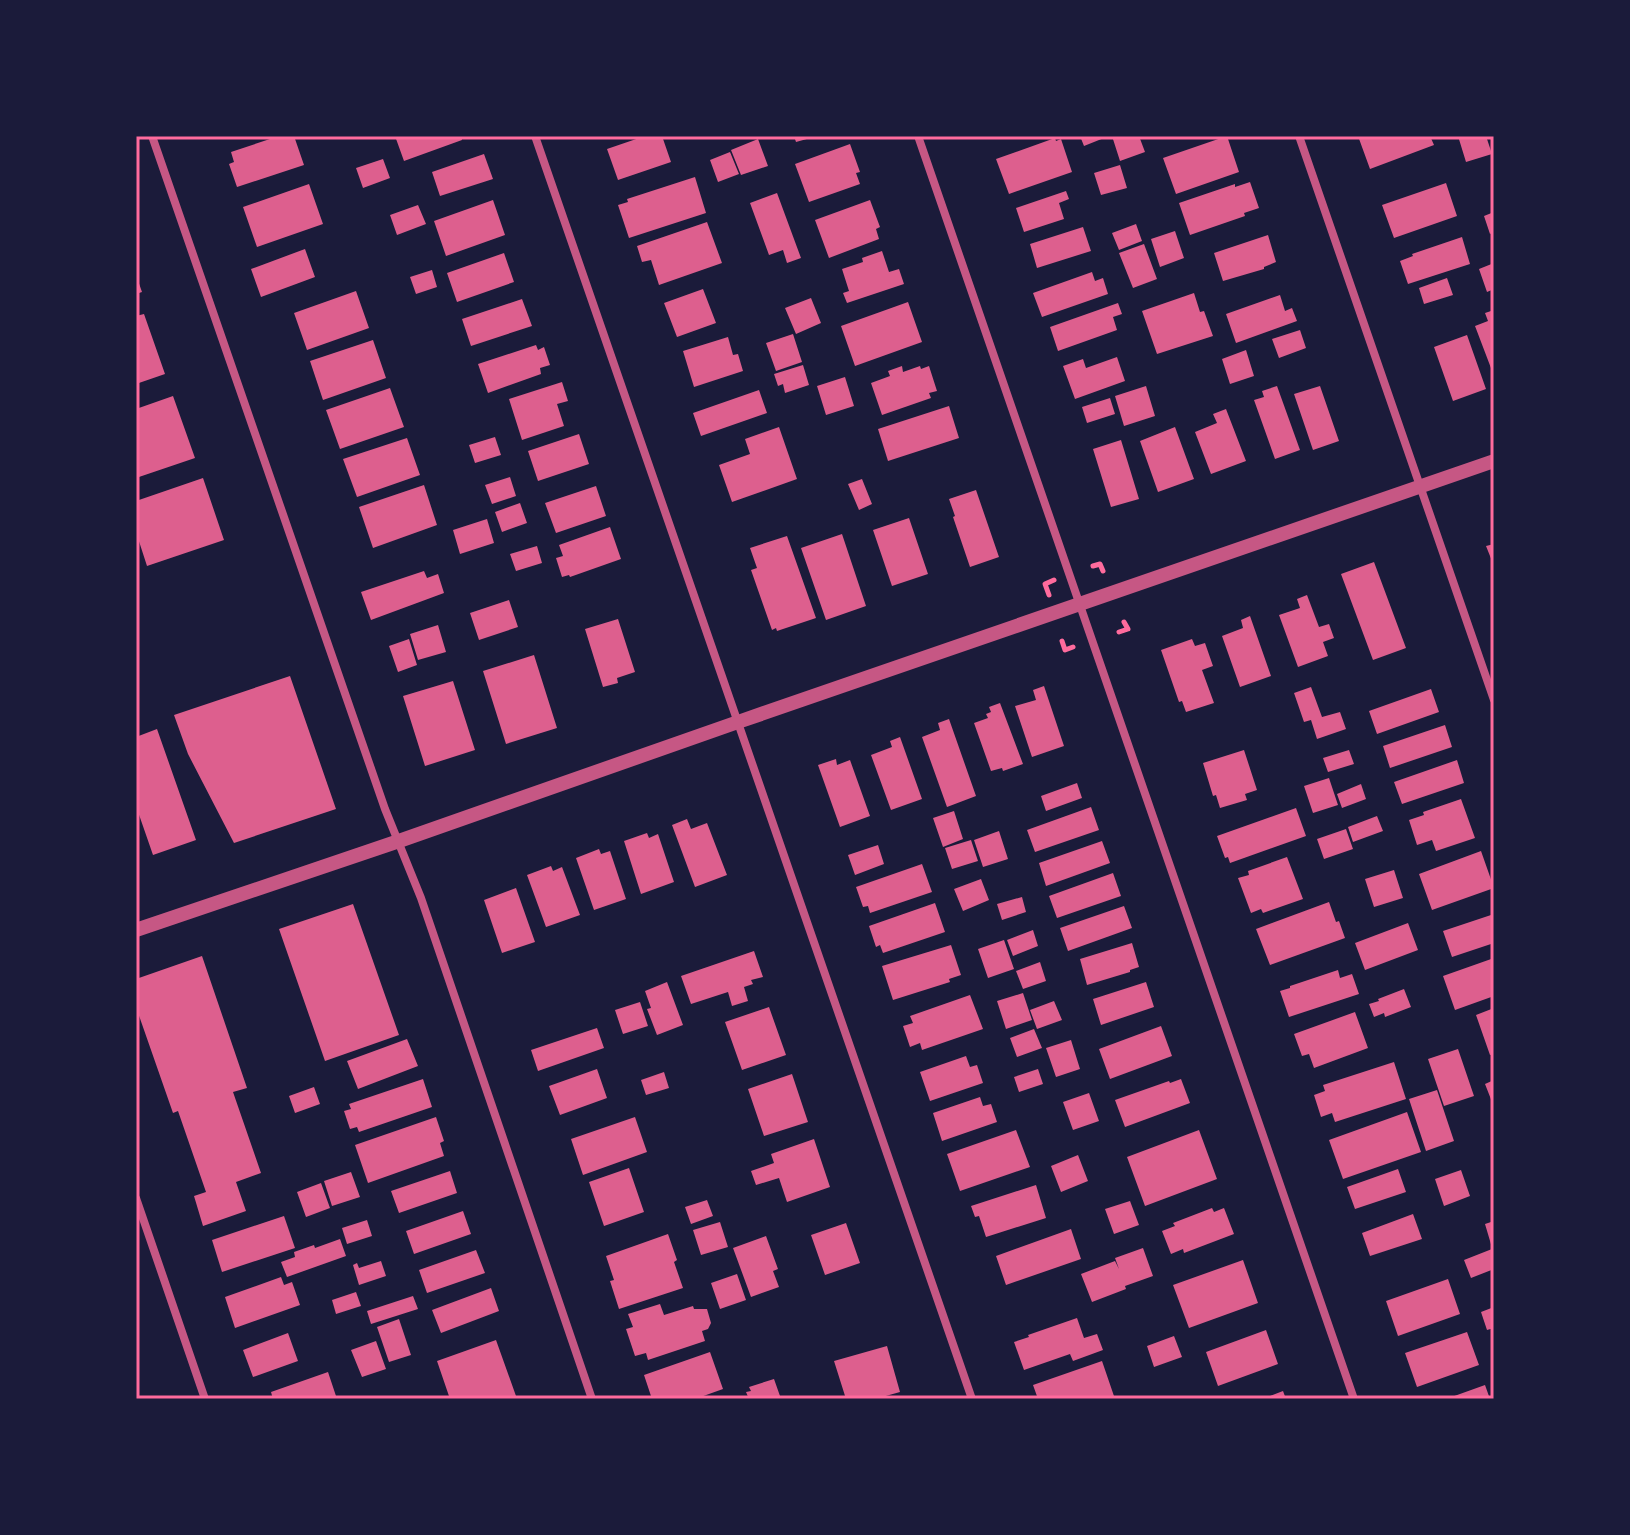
<svg xmlns="http://www.w3.org/2000/svg" width="1630" height="1535" viewBox="0 0 1630 1535" font-family="'Space Grotesk',sans-serif">
  <style>
    .building { fill: #dd5f8e }
    .lines { fill: none; stroke-linecap: round; stroke-linejoin: round }
    .path { stroke: #ff6b9d; stroke-width: 5 }
    .minor { stroke: #c65784; stroke-width: 8 }
    .tertiary { stroke: #c65784; stroke-width: 14 }
    .neatline { fill: none; stroke: #ff6b9d; stroke-width: 3 }
  </style>
  <rect width="100%" height="100%" fill="#1b1b3a"/>
  <!-- building -->
  <path class="building" d="M279 136H294L304 165 237 187 229 164 234 162 231 152Z
    M395 136H461L462 140 404 161Z
    M645 136H662L671 162 618 180 607 149Z
    M794 136H814V137L796 142Z
    M1080 136H1109L1084 146Z
    M1112 136H1139L1145 152 1120 161Z
    M1227 136 1239 172 1176 194 1163 158Z
    M1358 136H1430L1434 145 1370 169Z
    M1458 136H1486L1492 154 1466 162Z
    M1055 138 1056 141 1061 139 1072 172 1009 194 996 159Z
    M758 139 768 166 741 175 731 150Z
    M850 144 860 172 856 173 860 184 809 202 795 164Z
    M730 152 739 174 718 182 710 160Z
    M484 154 493 179 440 196 432 172Z
    M383 159 390 178 363 188 356 168Z
    M1120 165 1127 188 1101 195 1094 173Z
    M695 177 706 213 629 238 618 205 628 202 627 199Z
    M1250 182 1259 208 1244 213 1245 216 1190 235 1179 203 1235 184V187Z
    M1446 183 1457 216 1394 238 1382 205Z
    M309 184 323 224 257 247 243 207Z
    M1066 191 1069 199 1059 203 1064 219 1024 232 1016 208Z
    M777 193 801 258 787 263 783 250 769 255 750 203Z
    M493 200 505 235 446 256 434 221Z
    M870 200 880 227 876 229 879 239 829 258 815 220Z
    M418 205 426 224 397 235 390 215Z
    M1494 212V232L1490 234 1484 216Z
    M707 222 722 263 659 285 651 260 642 262 637 246Z
    M1136 224 1142 241 1119 250 1112 233Z
    M1083 227 1091 251 1037 268 1030 244Z
    M1175 231 1184 258 1160 267 1151 239Z
    M1268 235 1276 262 1264 267V269L1223 281 1214 253Z
    M1462 237 1470 264 1408 284 1400 261 1413 256 1412 254Z
    M1144 244 1157 279 1133 288 1119 253Z
    M305 249 315 277 261 297 251 269Z
    M882 251 889 272 899 269 904 284 847 303 843 293 849 291 842 269 863 262 862 258Z
    M504 253 514 282 457 302 447 273Z
    M1494 263V289L1487 292 1479 269Z
    M432 270 437 287 416 294 410 277Z
    M1092 272 1095 281 1103 278 1108 294 1042 317 1033 293Z
    M136 275 142 292 136 294Z
    M1447 278 1453 295 1424 304 1419 288Z
    M703 289 716 323 677 337 664 303Z
    M356 291 369 328 307 350 294 313Z
    M1194 293 1200 312 1204 311 1213 336 1157 354 1142 311Z
    M1280 295 1285 311 1292 308 1297 321 1236 343 1226 314Z
    M811 298 821 323 796 334 785 308Z
    M522 299 532 326 471 346 462 319Z
    M908 302 922 342 855 366 841 326Z
    M1118 303 1122 314 1113 317 1117 330 1058 351 1050 327Z
    M1494 310V376L1475 326 1488 321 1485 313Z
    M144 314 165 374 136 384V316Z
    M1300 330 1306 348 1279 358 1272 339Z
    M793 334 802 362 776 371 766 343Z
    M1467 335 1486 389 1453 401 1434 347Z
    M728 337 733 355 738 354 743 371 694 387 683 351Z
    M373 340 386 378 323 400 310 361Z
    M536 345 538 350 544 347 550 365 540 368 541 374 488 393 478 364Z
    M1246 350 1254 376 1230 384 1222 359Z
    M1117 357 1125 381 1075 399 1063 366 1083 359 1086 368Z
    M803 365 809 385 785 393 783 384 778 386 774 374Z
    M902 366 903 372 920 366 921 369 929 366 937 391 929 393 931 398 882 415 871 383 890 376 888 371Z
    M845 377 854 406 826 415 817 386Z
    M562 382 568 401 557 404 564 426 522 440 509 399Z
    M1146 386 1155 416 1124 426 1115 396Z
    M1277 386 1300 450 1275 459 1254 400 1264 397 1262 391Z
    M1320 386 1339 441 1313 450 1294 394Z
    M390 388 404 427 340 449 326 410Z
    M759 390 767 413 701 436 693 413Z
    M173 396 195 458 136 478V409Z
    M1110 398 1115 414 1087 423 1082 407Z
    M949 406 959 438 888 461 878 429Z
    M1226 409 1246 461 1211 474 1195 432 1217 423 1213 414Z
    M779 427 797 479 732 502 719 465 750 454 745 439Z
    M1175 427 1194 479 1158 492 1140 441Z
    M579 434 589 464 538 481 528 451Z
    M495 437 501 455 475 463 469 445Z
    M407 438 420 475 357 497 343 459Z
    M1121 440 1139 499 1111 507 1093 449Z
    M510 477 516 496 492 504 485 485Z
    M203 478 224 540 147 566 136 532V501Z
    M862 479 872 504 859 510 848 484Z
    M424 485 437 525 373 548 359 507Z
    M596 486 606 516 556 533 545 503Z
    M976 490 999 557 970 567 953 517 955 516 949 499Z
    M520 503 527 523 502 532 495 512Z
    M909 518 928 574 892 586 873 530Z
    M487 519 494 543 460 554 453 530Z
    M610 527 621 559 570 577 569 575 562 577 556 558 563 556 559 545Z
    M842 534 866 606 826 620 801 548Z
    M787 536 816 618 777 631 776 628 772 630 751 570 757 568 750 548Z
    M1494 544V566L1486 546Z
    M537 546 542 563 516 571 510 554Z
    M1374 562 1406 648 1373 660 1341 574Z
    M424 571 427 578 438 574 444 593 371 620 361 592Z
    M1307 595 1319 627 1329 624 1334 638 1323 642 1328 656 1298 667 1279 615 1300 608 1297 599Z
    M509 600 518 627 479 640 470 613Z
    M1250 616 1271 676 1240 687 1222 636 1243 628 1241 620Z
    M618 619 635 672 617 678 618 683 603 687 585 629Z
    M438 625 446 652 418 660 410 634Z
    M409 639 417 665 398 672 389 646Z
    M1192 639 1195 646 1205 643 1213 666 1202 670 1214 703 1186 712 1182 701 1179 702 1161 650Z
    M534 655 557 728 506 744 483 671Z
    M290 676 336 809 234 843 188 754 174 715Z
    M453 681 475 750 425 766 403 696Z
    M1044 686 1064 746 1032 757 1015 706 1036 700 1033 690Z
    M1311 687 1322 717 1340 712 1346 729 1317 739 1311 720 1304 722 1294 693Z
    M1431 689 1439 712 1377 734 1369 711Z
    M1000 703 1023 764 1003 771 1002 768 991 771 974 723 988 718 986 714 991 712 989 707Z
    M949 719 976 796 947 807 922 737 940 730 938 723Z
    M1445 725 1452 747 1390 768 1383 746Z
    M157 729 196 840 153 855 136 806V737Z
    M900 737 922 799 891 810 871 755 892 747 890 741Z
    M1244 750 1257 790 1245 794 1247 800 1220 808 1216 795 1213 796 1203 763Z
    M1349 750 1354 764 1328 772 1323 758Z
    M836 759 837 765 850 760 870 816 840 827 818 765Z
    M1457 760 1464 783 1402 804 1394 782Z
    M1329 778 1338 805 1313 813 1304 786Z
    M1077 783 1082 798 1046 811 1041 796Z
    M1361 784 1366 799 1342 808 1337 794Z
    M1461 799 1475 838 1436 851 1432 840 1417 845 1409 820 1424 815 1423 812Z
    M1091 807 1099 830 1035 852 1027 830Z
    M1296 808 1306 836 1230 863 1228 857 1225 858 1217 836Z
    M954 811 963 839 943 847 933 818Z
    M1377 816 1383 831 1353 842 1348 827Z
    M687 819 691 829 707 823 727 875 695 887 672 825Z
    M1346 829 1353 849 1324 859 1317 839Z
    M999 831 1008 859 983 867 974 840Z
    M647 833 649 838 658 834 674 882 641 894 624 841Z
    M971 840 978 861 952 869 945 848Z
    M1102 841 1110 863 1046 886 1039 863Z
    M878 845 884 864 855 875 848 855Z
    M599 849 601 854 610 851 626 899 594 910 576 858Z
    M1481 851 1494 888 1432 910 1419 874Z
    M1287 857 1303 899 1263 913 1261 909 1251 913 1238 878 1249 875 1248 871Z
    M922 864 932 892 870 913 868 906 863 907 856 887Z
    M551 866 553 871 562 867 580 915 546 927 527 875Z
    M1394 870 1403 898 1374 907 1365 879Z
    M1113 873 1121 896 1057 918 1049 896Z
    M981 879 989 900 963 911 954 889Z
    M516 888 535 942 502 953 484 900Z
    M1022 897 1026 912 1002 920 997 904Z
    M1329 902 1336 922 1339 921 1345 938 1270 965 1256 929Z
    M935 903 945 932 883 953 880 945 876 947 869 926Z
    M353 904 399 1035 325 1061 279 929Z
    M1124 906 1132 928 1068 951 1060 928Z
    M1494 914V943L1452 957 1443 931Z
    M1408 923 1418 950 1365 970 1355 943Z
    M1033 930 1038 946 1013 956 1007 940Z
    M1004 940 1014 969 988 978 978 949Z
    M1132 943 1139 967 1130 970V972L1087 985 1080 959Z
    M951 945 961 975 949 979 950 982 893 1000 882 966Z
    M754 951 763 977 751 980 753 984 744 987 748 1001 732 1006 728 992 691 1004 681 976Z
    M202 956 247 1088 233 1092 261 1173 236 1182 246 1211 203 1226 194 1196 206 1192 178 1111 173 1113 136 1007V979Z
    M1494 958V996L1455 1010 1443 976Z
    M1040 962 1046 981 1023 989 1016 971Z
    M1338 970 1340 978 1352 974 1359 994 1289 1017 1280 991 1290 988V986Z
    M667 982 683 1025 657 1035 647 1009 651 1008 645 991Z
    M1146 982 1154 1007 1101 1025 1093 999Z
    M1404 989 1411 1007 1385 1017 1384 1013 1374 1017 1369 1004 1379 1001 1378 999Z
    M1023 993 1032 1020 1006 1029 997 1001Z
    M970 995 983 1029 922 1050 920 1043 910 1047 903 1026 913 1023 910 1016Z
    M1054 1001 1062 1020 1037 1029 1030 1010Z
    M640 1002 648 1026 623 1034 615 1010Z
    M769 1007 786 1055 742 1070 725 1022Z
    M1494 1008V1054L1490 1055 1476 1015Z
    M1355 1012 1368 1048 1314 1068 1309 1054 1302 1056 1294 1034Z
    M1161 1026 1172 1056 1110 1079 1099 1049Z
    M597 1028 604 1048 538 1071 531 1050Z
    M1034 1029 1042 1048 1017 1057 1010 1038Z
    M407 1039 418 1066 358 1089 347 1061Z
    M1071 1040 1080 1069 1056 1077 1046 1048Z
    M1458 1049 1474 1096 1444 1106 1428 1059Z
    M966 1056 970 1067 977 1065 983 1083 930 1101 920 1072Z
    M1394 1062 1406 1099 1335 1122 1332 1113 1321 1117 1314 1095 1325 1091 1323 1085Z
    M597 1069 607 1098 560 1115 549 1086Z
    M1038 1069 1043 1084 1019 1092 1014 1077Z
    M664 1072 669 1088 646 1095 641 1080Z
    M792 1074 808 1122 764 1136 748 1089Z
    M423 1079 432 1107 359 1132 357 1127 350 1129 344 1111 351 1109 349 1104Z
    M1181 1079 1190 1103 1125 1127 1115 1100 1169 1081 1170 1083Z
    M1494 1080V1107L1485 1084Z
    M314 1087 320 1104 295 1113 289 1096Z
    M1437 1090 1454 1141 1426 1151 1409 1099Z
    M1089 1093 1099 1121 1073 1130 1063 1102Z
    M980 1097 983 1106 991 1104 997 1122 942 1141 933 1113Z
    M1407 1112 1421 1152 1343 1179 1329 1140Z
    M436 1117 444 1141 440 1143 444 1156 368 1183 355 1145Z
    M635 1117 647 1152 583 1175 571 1139Z
    M1016 1130 1030 1167 960 1191 947 1154Z
    M1199 1130 1217 1179 1145 1206 1127 1157Z
    M814 1139 830 1187 787 1202 779 1178 756 1185 751 1171 774 1163 771 1154Z
    M1078 1155 1088 1181 1061 1192 1051 1166Z
    M629 1168 644 1212 604 1226 589 1182Z
    M1398 1169 1406 1192 1355 1209 1347 1187Z
    M1461 1170 1470 1196 1444 1206 1435 1179Z
    M450 1171 457 1193 399 1213 391 1191Z
    M351 1172 360 1197 332 1206 324 1181Z
    M321 1183 330 1208 306 1217 297 1192Z
    M1036 1185 1046 1218 986 1237 979 1216 975 1217 971 1206Z
    M707 1200 713 1216 691 1224 685 1207Z
    M1130 1201 1139 1225 1114 1234 1105 1209Z
    M1212 1208 1214 1212 1224 1208 1234 1234 1184 1253 1183 1249 1171 1254 1162 1231 1175 1226 1173 1223Z
    M463 1211 471 1234 414 1254 406 1231Z
    M1413 1214 1422 1239 1370 1256 1362 1233Z
    M284 1216 295 1248 222 1272 212 1240Z
    M367 1220 372 1236 347 1244 342 1228Z
    M1494 1221V1251H1493L1485 1224Z
    M720 1222 728 1247 701 1255 693 1230Z
    M846 1223 860 1263 825 1275 811 1235Z
    M1071 1229 1081 1259 1006 1285 996 1256Z
    M668 1234 677 1260 674 1262 683 1288 619 1309 610 1281 614 1280 606 1256Z
    M766 1236 778 1269 773 1271 779 1287 751 1297 733 1248Z
    M340 1239 346 1256 287 1277 281 1262 295 1257 294 1252 314 1245 315 1248Z
    M1143 1248 1153 1276 1125 1286 1126 1289 1092 1302 1081 1274 1115 1261 1119 1269 1115 1258Z
    M1492 1249 1494 1269 1471 1278 1464 1260Z
    M476 1250 485 1273 427 1293 419 1270Z
    M1243 1260 1258 1303 1189 1328 1173 1285Z
    M381 1261 386 1276 359 1285 353 1265 357 1263 359 1268Z
    M737 1274 746 1300 720 1309 711 1283Z
    M281 1277 284 1285 292 1282 300 1305 235 1328 225 1297Z
    M1448 1279 1460 1314 1398 1336 1386 1301Z
    M491 1288 499 1311 441 1333 432 1310Z
    M356 1292 361 1306 336 1314 332 1300Z
    M413 1296 418 1309 371 1324 367 1311Z
    M660 1304 664 1315 693 1306 694 1309H707L711 1323 708 1329 702 1331 705 1341 648 1360 646 1353 635 1356 626 1329 633 1327 628 1314Z
    M1494 1307V1328L1487 1330 1481 1312Z
    M1077 1318 1084 1338 1097 1334 1103 1350 1073 1361 1070 1354 1024 1370 1014 1342 1029 1337 1028 1335Z
    M399 1319 411 1355 389 1362 377 1327Z
    M1266 1330 1278 1364 1218 1386 1206 1352Z
    M1467 1332 1479 1365 1417 1387 1405 1353Z
    M288 1333 298 1361 253 1377 243 1350Z
    M1174 1336 1182 1357 1154 1367 1147 1346Z
    M496 1340 516 1396 508 1399H450L437 1361Z
    M376 1341 386 1369 362 1377 351 1350Z
    M887 1346 900 1392 875 1399H846L834 1361Z
    M710 1352 723 1389 695 1399H652L644 1375Z
    M1102 1361 1115 1399H1038L1033 1385Z
    M328 1372 337 1399H273L271 1392Z
    M774 1379 780 1396 771 1399H749L746 1392 751 1391 749 1387Z
    M1485 1385 1490 1399H1446Z
    M1283 1391 1286 1399H1262Z"/>
  <g class="lines">
    <!-- path -->
    <path class="path" d="M1093 566 1100 564 1103 571
      M1049 595 1045 584 1054 580
      M1119 632 1128 629 1124 622
      M1062 641 1065 650 1073 647"/>
    <!-- minor -->
    <path class="minor" d="M152 136 385 809 421 898 592 1399
      M535 136 972 1399
      M918 136 1354 1399
      M1299 136 1494 700
      M136 1198 205 1399"/>
    <!-- tertiary -->
    <path class="tertiary" d="M136 930 399 841 738 722 1494 461"/>
  </g>
  <!-- border -->
  <rect width="1630" height="1535" fill="none" stroke="#1b1b3a" stroke-width="276"/>
  <rect x="138" y="138" width="1354" height="1259" class="neatline"/>
</svg>
